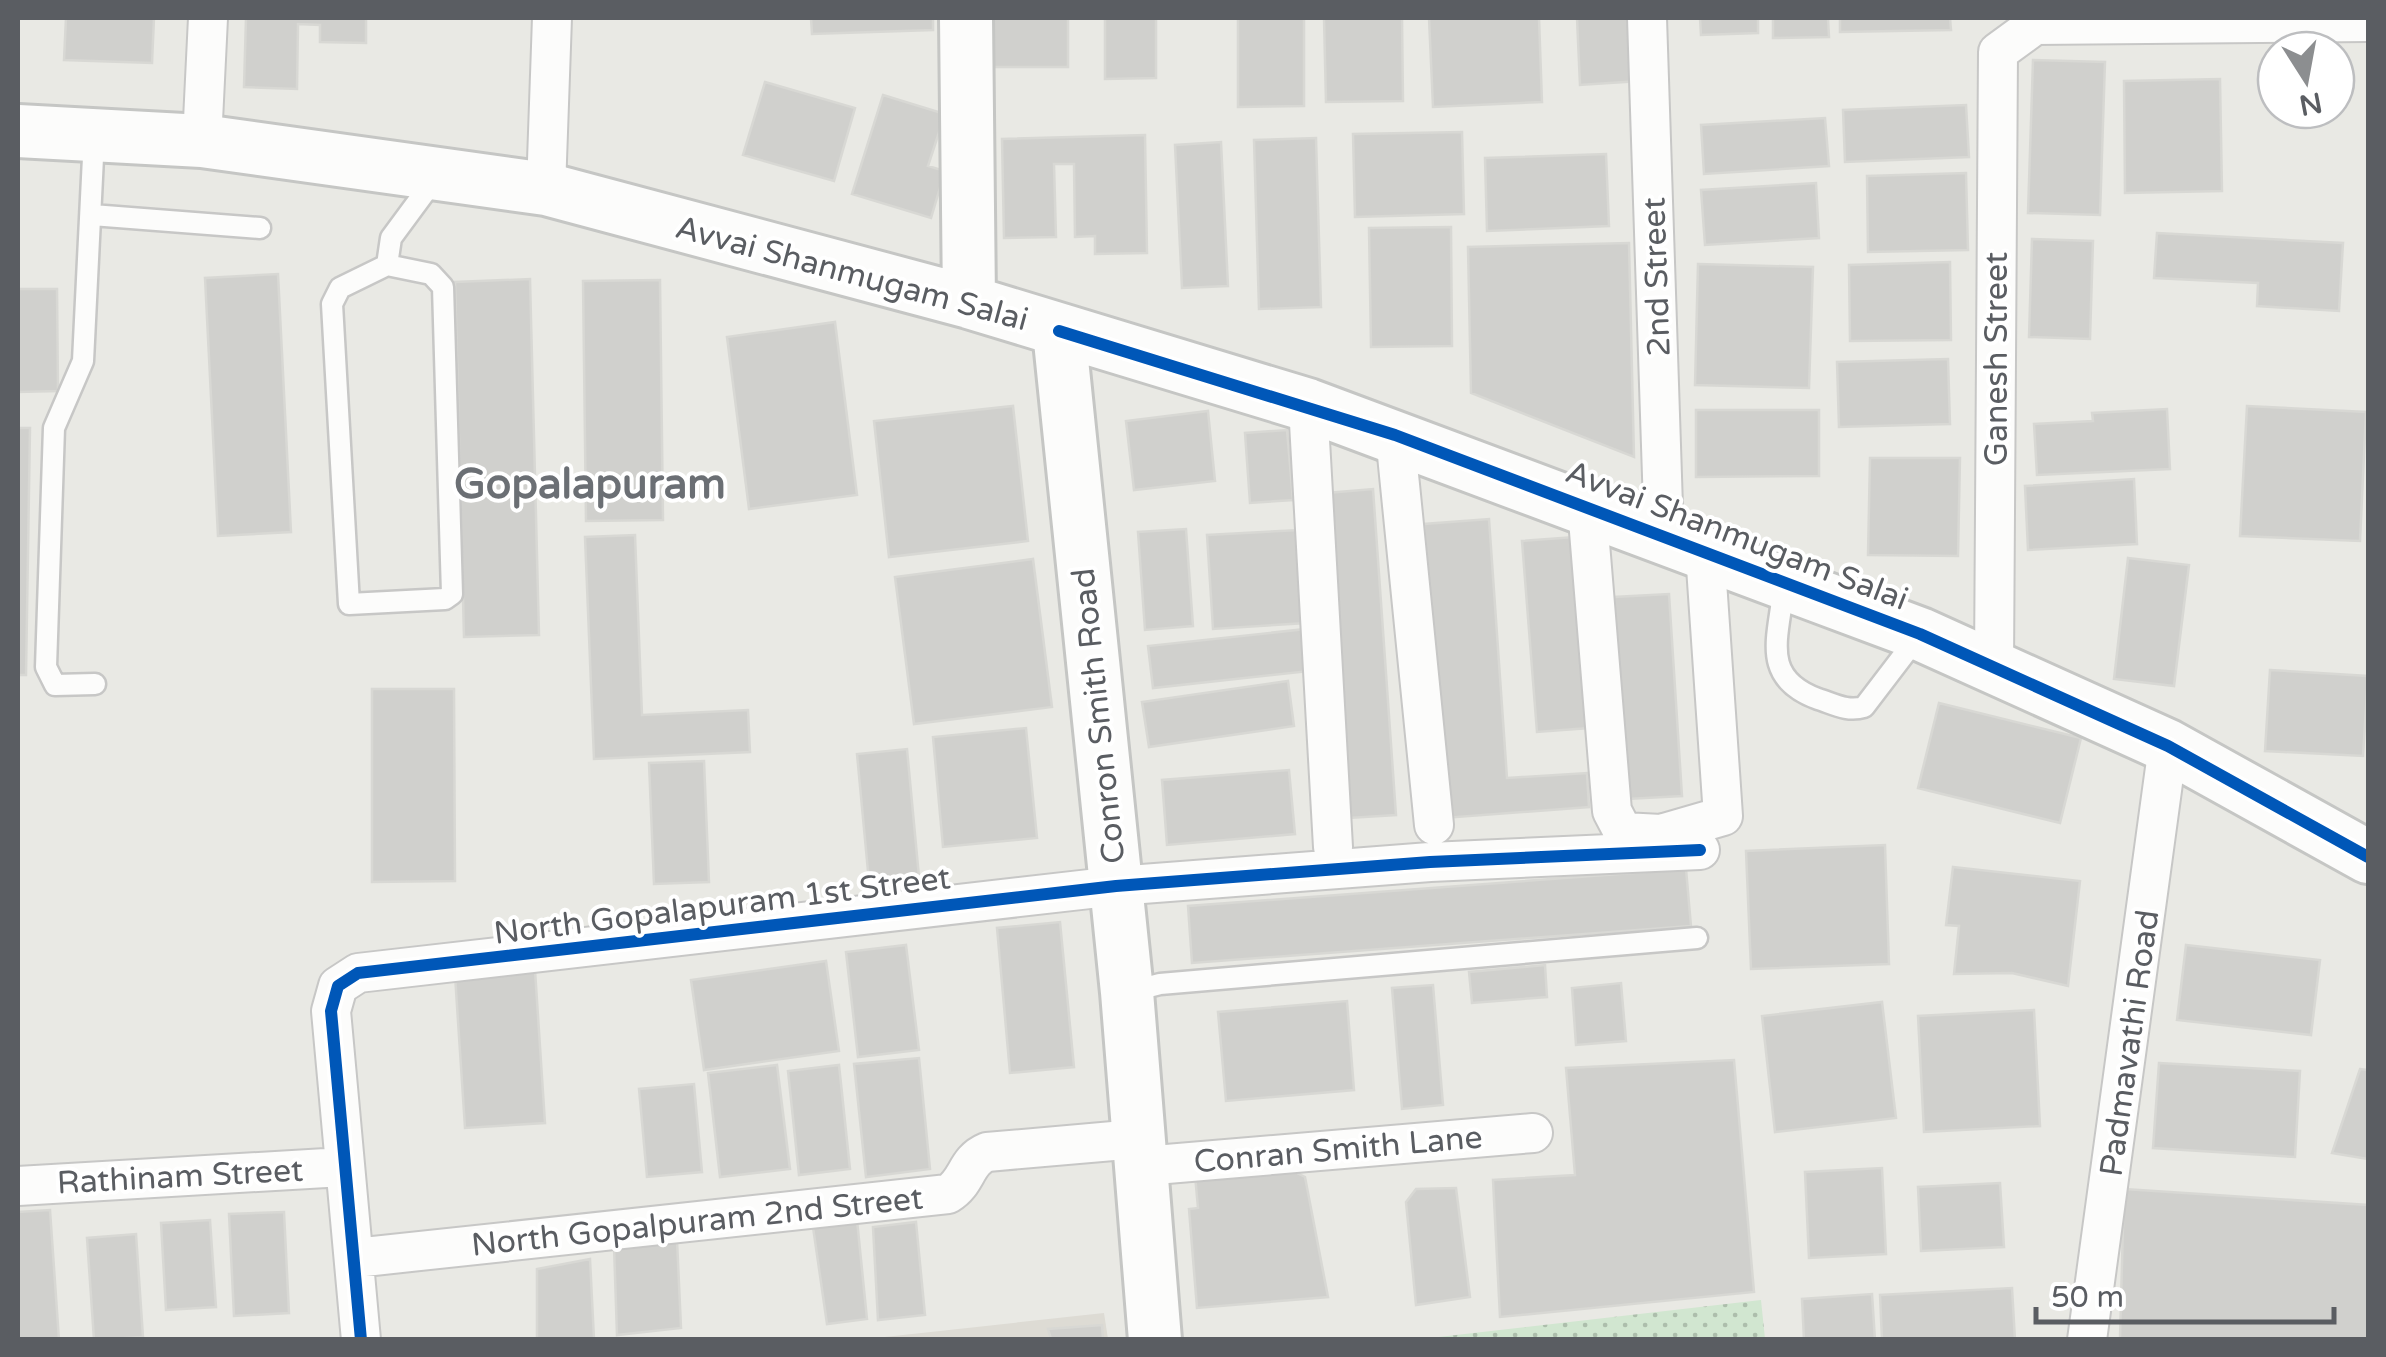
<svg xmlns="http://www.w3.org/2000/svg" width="2386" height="1357" viewBox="0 0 2386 1357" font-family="'Varela Round',sans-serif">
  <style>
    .education { fill: #dddbd4 }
    .park { fill: url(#park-dots) }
    .building { fill: #d0d0cd; stroke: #d8d8d4; stroke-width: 2.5 }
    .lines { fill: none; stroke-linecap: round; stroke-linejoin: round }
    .lane-casing { stroke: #c7c7c6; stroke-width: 25 }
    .street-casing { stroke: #c7c7c6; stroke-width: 42 }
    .secondary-casing { stroke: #c5c6c4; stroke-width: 58 }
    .lane { stroke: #fcfcfb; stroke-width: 20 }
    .street { stroke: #fcfcfb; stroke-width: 38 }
    .secondary { stroke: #fcfcfb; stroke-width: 52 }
    .cycleway-casing { stroke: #fff; stroke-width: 19 }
    .cycleway { stroke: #0057b8; stroke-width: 12 }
    .labels { text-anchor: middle; stroke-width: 8; stroke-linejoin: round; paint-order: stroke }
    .street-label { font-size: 32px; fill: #5a5d62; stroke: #fff }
    .district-label { font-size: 42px; font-weight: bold; fill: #6b6f74; stroke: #fff }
  </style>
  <defs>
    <pattern id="park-dots" width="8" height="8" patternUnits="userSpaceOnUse" patternTransform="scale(2.5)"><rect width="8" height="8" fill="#d1e6d0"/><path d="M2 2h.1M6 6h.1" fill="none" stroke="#adbeac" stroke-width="1.8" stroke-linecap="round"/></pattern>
  </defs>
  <rect width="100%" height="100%" fill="#e9e9e4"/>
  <!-- education -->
  <path class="education" d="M1104 1313 1108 1339 857 1340Z"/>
  <!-- park -->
  <path class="park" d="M1761 1300 1765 1339H1421Z"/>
  <!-- building -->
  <path class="building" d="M66 18H154L152 63 64 60Z
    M246 18H366V43L320 42V25L298 24 297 89 244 87Z
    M811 18H933V30L812 34Z
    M993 18H1068V67H993Z
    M1105 18H1156V78L1105 79Z
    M1238 18H1304V106L1238 107Z
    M1324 18H1402L1403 101 1326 102Z
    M1429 18H1539L1542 102 1433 107Z
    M1577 18H1636L1639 81 1580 85Z
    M1700 18H1758V33L1701 35Z
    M1773 18H1828L1829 37 1773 38Z
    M1840 18H1950L1951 30 1840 32Z
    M2033 60 2105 62 2100 215 2028 213Z
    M2220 79 2222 191 2125 193 2124 81Z
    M765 82 855 108 834 181 743 155Z
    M883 95 945 114 928 166 945 171 931 218 852 194Z
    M1966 105 1969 157 1845 162 1843 110Z
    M1825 118 1829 166 1704 174 1701 125Z
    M1462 132 1464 214 1355 217 1353 134Z
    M1145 135 1147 253 1095 254V236L1075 237 1074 164H1054L1056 237 1004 238 1002 139Z
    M1316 138 1321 307 1259 309 1254 140Z
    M1221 142 1228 286 1182 288 1175 145Z
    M1606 154 1609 226 1487 231 1485 158Z
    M1966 173 1968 250 1868 252 1867 176Z
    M1816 183 1819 238 1705 245 1701 190Z
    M1451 227 1452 346 1371 347 1369 228Z
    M2157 233 2343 243 2339 311 2257 306 2258 283 2154 278Z
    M2032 239 2093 241 2090 339 2029 337Z
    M1629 243 1634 457 1471 393 1468 247Z
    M1950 262 1951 340 1850 341 1849 265Z
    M1698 264 1813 267 1809 388 1695 385Z
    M278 274 291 532 218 536 205 278Z
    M530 279 539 635 464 637 455 282Z
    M660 280 663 520 586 521 583 281Z
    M18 289H57L58 391 18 392Z
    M835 322 857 495 749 509 727 337Z
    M1948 359 1950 424 1839 427 1837 362Z
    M1013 406 1028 541 889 557 874 421Z
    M2247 406 2366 412 2360 541 2240 536Z
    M2167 409 2170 469 2037 475 2034 424 2093 421 2092 413Z
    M1696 410H1819V476L1696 477Z
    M1208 411 1215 481 1134 490 1126 421Z
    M18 428H30L26 675H18Z
    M1287 430 1293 500 1250 503 1245 433Z
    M1870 458H1960L1958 556 1868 555Z
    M2134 479 2137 544 2028 550 2025 486Z
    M1373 489 1396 815 1349 818 1327 493Z
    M1489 519 1507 778 1587 773 1589 807 1444 818 1424 524Z
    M1186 529 1193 626 1145 630 1138 532Z
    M1300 530 1306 623 1213 629 1207 535Z
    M635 535 642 715 748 710 750 752 594 759 585 537Z
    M1574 537 1589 728 1537 732 1522 541Z
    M2128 558 2189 565 2174 686 2114 679Z
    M1033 559 1052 707 914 724 895 577Z
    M1669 594 1682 796 1627 799 1614 597Z
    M1306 629 1310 671 1153 688 1148 646Z
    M2270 670 2368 676 2363 756 2265 751Z
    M1288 681 1294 726 1149 747 1142 702Z
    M372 689H454L455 881 372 882Z
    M1939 703 2081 738 2060 823 1918 788Z
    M1026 728 1037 838 943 847 933 737Z
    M907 749 919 877 869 882 857 754Z
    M704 761 709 882 654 884 649 763Z
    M1289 770 1295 834 1167 845 1162 780Z
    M1885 845 1889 964 1751 969 1746 851Z
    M1953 867 2080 881 2068 986 2012 973 1954 974 1959 926 1946 925Z
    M1686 869 1691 926 1192 963 1188 906Z
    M1060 922 1074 1067 1010 1073 997 928Z
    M906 945 919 1050 858 1057 846 952Z
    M2186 945 2320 960 2311 1035 2177 1020Z
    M826 961 839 1051 704 1070 691 980Z
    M1545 965 1547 997 1472 1003 1469 972Z
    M535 970 545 1123 465 1128 455 975Z
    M1621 983 1626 1041 1576 1045 1572 988Z
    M1433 985 1443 1105 1402 1109 1392 988Z
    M1347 1001 1354 1090 1226 1101 1218 1012Z
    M1882 1002 1896 1118 1775 1132 1762 1016Z
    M2034 1010 2040 1126 1924 1132 1918 1016Z
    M919 1058 930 1169 866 1177 854 1064Z
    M1734 1060 1754 1292 1500 1317 1493 1180 1575 1175 1566 1068Z
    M2159 1063 2300 1071 2295 1157 2153 1148Z
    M777 1065 790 1169 720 1177 708 1073Z
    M839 1065 850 1169 799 1175 788 1071Z
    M2360 1069 2368 1070V1159L2332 1153Z
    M694 1084 702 1172 647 1177 639 1089Z
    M1285 1167 1305 1177 1328 1297 1197 1308 1189 1209 1198 1208 1195 1175Z
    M1882 1168 1886 1254 1809 1258 1805 1172Z
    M2000 1183 2004 1247 1921 1251 1918 1187Z
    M1456 1188 1470 1297 1416 1305 1406 1202 1416 1189Z
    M2124 1189 2368 1205V1340L2120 1338Z
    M50 1210 59 1340H18V1212Z
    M284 1212 289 1313 234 1316 229 1214Z
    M210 1220 216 1307 166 1310 161 1223Z
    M857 1220 867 1319 827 1324 813 1227Z
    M916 1222 925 1315 878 1320 873 1227Z
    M136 1234 143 1337 94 1340 87 1238Z
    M677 1240 681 1328 617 1335 614 1246Z
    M590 1259 594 1339 537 1340V1269Z
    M2012 1288 2015 1340H1882L1880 1295Z
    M1872 1294 1875 1340H1804L1802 1299Z
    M1102 1325 1103 1340H1040L1051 1339 1048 1329Z"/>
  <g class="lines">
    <defs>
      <path id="lane" d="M94 137 83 361 54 428 46 667 55 685 95 684
        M92 215 260 228
        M387 265 431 274 443 287 452 594 445 599 349 604 332 304 340 288 387 265 391 238 436 177
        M1784 585C1779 637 1759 677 1818 699 1834 704 1847 712 1864 707L1919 635
        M1129 992 1160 984 1697 938"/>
      <path id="street" d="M1647 18 1664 537
        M202 141 208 18
        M546 189 552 18
        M1308 405 1333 847
        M1395 435 1434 825
        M1587 507 1612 811 1623 832 1661 834 1723 816 1705 552
        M1994 665 1998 52 2035 25 2368 22
        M1143 1166 1533 1133
        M18 1186 343 1167
        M355 1258 948 1194C968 1182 965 1161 987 1152L1136 1139
        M361 1340 331 1011 338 986 358 973 1116 886 1430 862 1700 850
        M2087 1340 2168 746"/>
      <path id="secondary" d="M966 18 969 302
        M18 131 202 141 546 189 969 302 1308 405 1920 634 2168 746 2368 857
        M1059 331 1127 992 1155 1340"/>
    </defs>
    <!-- lane casing -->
    <use href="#lane" class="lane-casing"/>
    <!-- street casing -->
    <use href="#street" class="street-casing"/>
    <!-- secondary casing -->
    <use href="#secondary" class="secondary-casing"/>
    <!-- lane -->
    <use href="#lane" class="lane"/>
    <!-- street -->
    <use href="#street" class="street"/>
    <!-- secondary -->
    <use href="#secondary" class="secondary"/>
    <defs>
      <path id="cycleway" d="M1059 331 1395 435 1920 634 2168 746 2368 857
        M361 1340 331 1011 338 986 358 973 1116 886 1430 862 1700 850"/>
    </defs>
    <!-- cycleway casing -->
    <use href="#cycleway" class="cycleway-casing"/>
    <!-- cycleway -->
    <use href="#cycleway" class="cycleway"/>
  </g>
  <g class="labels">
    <!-- street labels -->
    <g class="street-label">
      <text transform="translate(852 273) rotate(15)" y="11">Avvai Shanmugam Salai</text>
      <text transform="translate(1656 277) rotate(-92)" y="11">2nd Street</text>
      <text transform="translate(1996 359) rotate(-90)" y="11">Ganesh Street</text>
      <text transform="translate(1737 535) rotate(21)" y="11">Avvai Shanmugam Salai</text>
      <text transform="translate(1098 716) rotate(-96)" y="11">Conron Smith Road</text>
      <text transform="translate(722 905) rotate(-7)" y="11">North Gopalapuram 1st Street</text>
      <text transform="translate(2129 1043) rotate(-82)" y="11">Padmavathi Road</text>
      <text transform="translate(1338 1149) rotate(-5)" y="11">Conran Smith Lane</text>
      <text transform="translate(180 1176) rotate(-3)" y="11">Rathinam Street</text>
      <text transform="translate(697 1221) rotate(-6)" y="11">North Gopalpuram 2nd Street</text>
    </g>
    <!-- district labels -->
    <g class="district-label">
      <text x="590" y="498">Gopalapuram</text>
    </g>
  </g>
  <!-- border -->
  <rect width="2386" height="1357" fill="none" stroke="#5a5d62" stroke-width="40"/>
  <!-- north arrow -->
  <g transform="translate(2306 80) rotate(169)"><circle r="48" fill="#ffffff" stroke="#bdbec0" stroke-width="2.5"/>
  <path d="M0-8L18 38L0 25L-18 38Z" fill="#8c8e90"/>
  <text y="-15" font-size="28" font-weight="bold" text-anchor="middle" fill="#5a5d62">N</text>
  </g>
  <!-- scale -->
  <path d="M2036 1307v15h298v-15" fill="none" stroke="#5a5d62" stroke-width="5"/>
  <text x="2051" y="1307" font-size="30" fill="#5a5d62" stroke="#ffffff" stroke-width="8" paint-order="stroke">50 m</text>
</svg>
